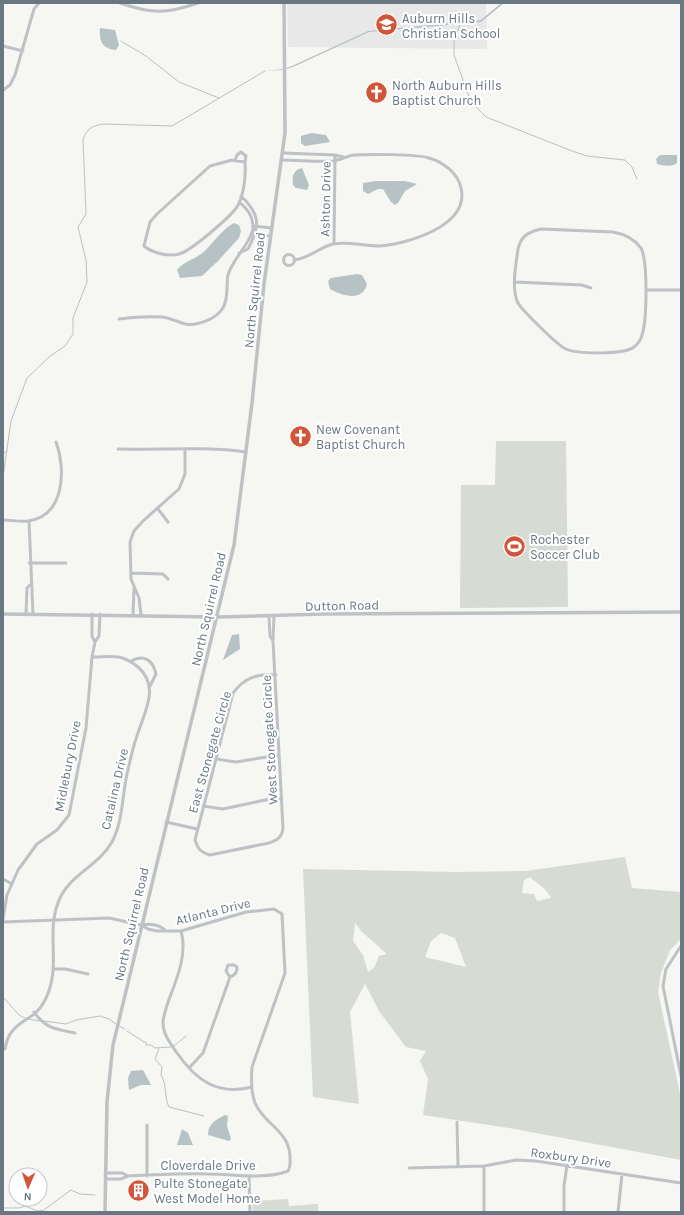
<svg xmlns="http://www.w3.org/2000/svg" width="684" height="1215" viewBox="0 0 684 1215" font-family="Karla,sans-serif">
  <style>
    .built { fill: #e7e8e7 }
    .green { fill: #d6dbd3; fill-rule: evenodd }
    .water { fill: #b7c2c5 }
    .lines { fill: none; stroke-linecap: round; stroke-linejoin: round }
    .stream { stroke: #b7c2c5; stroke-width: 1 }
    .minor { stroke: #bec2c5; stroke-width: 3 }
    .tertiary { stroke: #bec2c5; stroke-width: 3.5 }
    .labels { text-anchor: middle; stroke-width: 4; stroke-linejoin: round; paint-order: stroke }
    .poi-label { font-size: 13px; fill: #687781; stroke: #fff; text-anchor: start }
    .street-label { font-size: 13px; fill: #687781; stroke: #fff }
  </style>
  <rect width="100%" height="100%" fill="#f6f6f3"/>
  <!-- built -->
  <path class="built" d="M287 3H486L487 49 288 47Z"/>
  <!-- green -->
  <path class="green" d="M496 441H566L568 607 460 608 461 485H495Z
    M625 857 632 888 681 892V939L670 950 661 973 658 992 681 1098V1160L509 1128 423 1115 428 1079 420 1061 426 1051 406 1047 379 1011 365 984 350 1012 359 1104 313 1097 303 869 457 872 526 871ZM530 877C538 885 546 887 551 898L537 901 534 894 522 893 524 880ZM355 923 362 932 387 954 379 956 374 968 368 972 363 955 353 941ZM441 933 455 938 466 967 425 957 431 941Z
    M288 1199 289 1206 318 1204V1212H253L252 1201Z"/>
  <!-- water -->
  <path class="water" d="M501 3H504L481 22 369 32 293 67 283 70 265 71 283 69 292 66 368 31 481 20Z
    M100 28 115 30 119 45 116 50C102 49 99 41 100 28Z
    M311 133 326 135 330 142 305 146 301 143V136Z
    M660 155H677V163C672 167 663 166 657 164L656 159Z
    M302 168 309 185 307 190 296 188 293 185C292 177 293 170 302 168Z
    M376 181H405L417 184 405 191 398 203 395 205 391 202 383 189H378L368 194 363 191V183Z
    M234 223 239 225 241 231 239 238 218 261 202 276 180 278 177 270C183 262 193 260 201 254 213 245 219 231 234 223Z
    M357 274 362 275 367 284C363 302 342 296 330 289L328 281 331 278Z
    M239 634 240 649 223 660 232 635Z
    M143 1070 151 1085H141L129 1090 128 1078 131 1071Z
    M225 1115 228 1116 227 1126 231 1139 229 1141 208 1135C208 1123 216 1120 225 1115Z
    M182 1129 188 1133 193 1145H177Z"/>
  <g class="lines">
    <!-- stream -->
    <path class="stream" d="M460 24 454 42V55L471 102 486 117 572 151 587 156 625 160 632 167 637 179
      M121 41 146 56 179 82 219 98
      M3 454 7 451
      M3 477 11 421 27 378 49 357 65 346 73 334V318L87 282 86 260 78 227 86 214 83 140C86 129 92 126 103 124L172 126 265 71
      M3 997 19 1015 25 1018
      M28 1019 40 1021
      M44 1021 66 1024 76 1020 100 1016 109 1019 116 1024
      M119 1026 125 1029
      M127 1031 144 1042H146V1045H151L155 1048 171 1047
      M174 1046 186 1036
      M159 1049 155 1059 162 1067 161 1075C167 1084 164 1097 169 1107L204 1116
      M3 1208H19L25 1206 38 1211 44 1210 71 1190 80 1194 95 1195"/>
    <!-- minor -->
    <path class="minor" d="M120 3C152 14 166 14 198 3
      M3 46 23 51
      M3 90 10 85 15 75 34 9 39 3
      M283 153 335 155 343 157
      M232 160 245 162C246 175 244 196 237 207 229 218 191 251 179 254 169 257 152 253 144 246L150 222 157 214 210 166Z
      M282 160C299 160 316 162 333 161 340 160 347 156 354 155 369 154 416 154 429 158 443 162 458 173 461 188 470 226 407 244 379 246 364 246 348 241 333 244 320 247 308 259 294 260
      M235 161 237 155 241 152 246 156 245 162
      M253 226 271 228
      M541 229 613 232C624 234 634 238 641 248 648 261 647 320 642 335 641 339 638 344 634 347 624 355 577 354 566 349 558 346 522 310 518 303 511 289 516 264 518 249 521 236 528 232 541 229Z
      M255 234 270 236
      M334 244 335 155
      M239 253 248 249C260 226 261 215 241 196
      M283.5 260a5.5 5.5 0 1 1 11 0a5.5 5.5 0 1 1-11 0Z
      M515 282 582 285 591 288
      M646 290H681
      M119 319C134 317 148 316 162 317 171 318 177 322 185 324 198 326 216 319 223 308 229 297 226 285 228 275 233 258 249 246 253 229 253 217 249 210 239 202
      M118 449C161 450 204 446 246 452
      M158 509 168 522
      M3 520C11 520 20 522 28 521 65 516 66 469 56 442
      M29 521 33 614
      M29 563H66
      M131 573 163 574 168 579
      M26 614 27 588 30 585
      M92 614V636L95 642
      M133 615 134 588
      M141 615 139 598 131 579 130 542 134 531 143 521 179 489 185 474V450
      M269 617 270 636 273 641 274 616
      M273 641 283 828C282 837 278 840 269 843L210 855C200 852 198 849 195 840L233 693C245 677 257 674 276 675
      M131 661C144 654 153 660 156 674L150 686
      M216 759 236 762 279 755
      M203 806 223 809 270 799H281
      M166 822 197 829
      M3 879 12 884
      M3 919 7 895 18 870 37 844 57 830 69 815 86 728 92 657 95 642 99 636 100 614
      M3 922 109 918 141 925 148 929 157 931H181L246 912 274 909 282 914 285 973 252 1067C251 1079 251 1092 255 1103 264 1124 289 1131 290 1156 290 1161 291 1166 288 1171 264 1180 234 1174 208 1174 182 1173 155 1175 128 1176L122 1173H105
      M141 925C151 923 159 924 166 931
      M181 931C188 954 176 981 168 1002 166 1009 163 1017 163 1023 163 1035 171 1044 177 1053 196 1080 217 1096 252 1087
      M681 946 666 969 663 986 681 1076
      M54 969H65L88 974
      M34 1012C46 1029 56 1029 75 1033
      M5 1049C9 1020 33 1023 44 1002 64 966 43 931 61 896 72 874 99 865 112 842 123 821 122 797 127 774 130 761 133 746 138 733 145 711 160 686 138 667 132 662 127 659 119 657 111 656 101 657 92 657
      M189 1068 203 1053 230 977C235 975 237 973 237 967L234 965H228L226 971 230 977
      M457 1122 458 1165
      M147 1125V1176
      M484 1166V1212
      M409 1168 484 1166 516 1160 536 1161 681 1183
      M249 1176 250 1212
      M105 1179H121L128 1176
      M564 1212V1186L567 1165
      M618 1212 622 1174"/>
    <!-- tertiary -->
    <path class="tertiary" d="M3 614 218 617 324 614 681 612
      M105 1212 107 1102 113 1045 234 545 252 403 264 284 285 133 284 3"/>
  </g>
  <!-- icons -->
  <defs>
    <symbol id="school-disc" viewBox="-11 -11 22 22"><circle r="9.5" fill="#d15639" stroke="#fff"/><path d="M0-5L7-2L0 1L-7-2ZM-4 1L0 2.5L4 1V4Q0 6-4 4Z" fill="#fff"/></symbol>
    <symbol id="church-disc" viewBox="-11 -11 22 22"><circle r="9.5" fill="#d15639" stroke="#fff"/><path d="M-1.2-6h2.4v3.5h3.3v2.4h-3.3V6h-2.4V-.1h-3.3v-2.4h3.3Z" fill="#fff"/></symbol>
    <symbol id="stadium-disc" viewBox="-11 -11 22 22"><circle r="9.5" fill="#d15639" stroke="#fff"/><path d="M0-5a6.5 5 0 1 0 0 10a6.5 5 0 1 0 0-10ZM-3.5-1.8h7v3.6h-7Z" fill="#fff"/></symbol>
    <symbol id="building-disc" viewBox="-11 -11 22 22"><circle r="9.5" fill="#d15639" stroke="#fff"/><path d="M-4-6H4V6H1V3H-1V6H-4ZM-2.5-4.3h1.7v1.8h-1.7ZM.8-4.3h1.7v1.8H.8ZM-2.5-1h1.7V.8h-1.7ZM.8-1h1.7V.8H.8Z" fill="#fff"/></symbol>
  </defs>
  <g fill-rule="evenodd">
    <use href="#school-disc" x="374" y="12" width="25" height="25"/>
    <use href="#church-disc" x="364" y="80" width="25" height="25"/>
    <use href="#church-disc" x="288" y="424" width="25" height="25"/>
    <use href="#stadium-disc" x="502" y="534" width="25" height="25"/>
    <use href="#building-disc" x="126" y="1178" width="25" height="25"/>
  </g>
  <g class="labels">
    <!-- poi labels -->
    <g class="poi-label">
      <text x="402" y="23">Auburn Hills<tspan x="402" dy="15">Christian School</tspan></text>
      <text x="392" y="90">North Auburn Hills<tspan x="392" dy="15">Baptist Church</tspan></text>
      <text x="316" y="434">New Covenant<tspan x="316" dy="15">Baptist Church</tspan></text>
      <text x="530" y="544">Rochester<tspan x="530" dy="15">Soccer Club</tspan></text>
      <text x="154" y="1188">Pulte Stonegate<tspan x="154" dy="15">West Model Home</tspan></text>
    </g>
    <!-- street labels -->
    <g class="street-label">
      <text transform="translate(325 199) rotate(-89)" y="5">Ashton Drive</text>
      <text transform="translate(254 290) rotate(-84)" y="5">North Squirrel Road</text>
      <text transform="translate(342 605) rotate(-1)" y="5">Dutton Road</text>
      <text transform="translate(208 609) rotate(-77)" y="5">North Squirrel Road</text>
      <text transform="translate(269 740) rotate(-93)" y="5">West Stonegate Circle</text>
      <text transform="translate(209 752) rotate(-74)" y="5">East Stonegate Circle</text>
      <text transform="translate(67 766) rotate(-79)" y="5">Midlebury Drive</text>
      <text transform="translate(114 789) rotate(-77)" y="5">Catalina Drive</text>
      <text transform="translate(213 911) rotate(-14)" y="5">Atlanta Drive</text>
      <text transform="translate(131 924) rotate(-77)" y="5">North Squirrel Road</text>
      <text transform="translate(571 1157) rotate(8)" y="5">Roxbury Drive</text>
      <text x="208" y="1170">Cloverdale Drive</text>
    </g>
  </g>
  <!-- border -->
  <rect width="684" height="1215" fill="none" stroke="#687781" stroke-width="8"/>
  <!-- north arrow -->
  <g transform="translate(28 1187) rotate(182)"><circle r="19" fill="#ffffff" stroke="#c3c9cd"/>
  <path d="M0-3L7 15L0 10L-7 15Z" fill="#d15639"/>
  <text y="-6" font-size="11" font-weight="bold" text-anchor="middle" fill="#687781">N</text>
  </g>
</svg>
